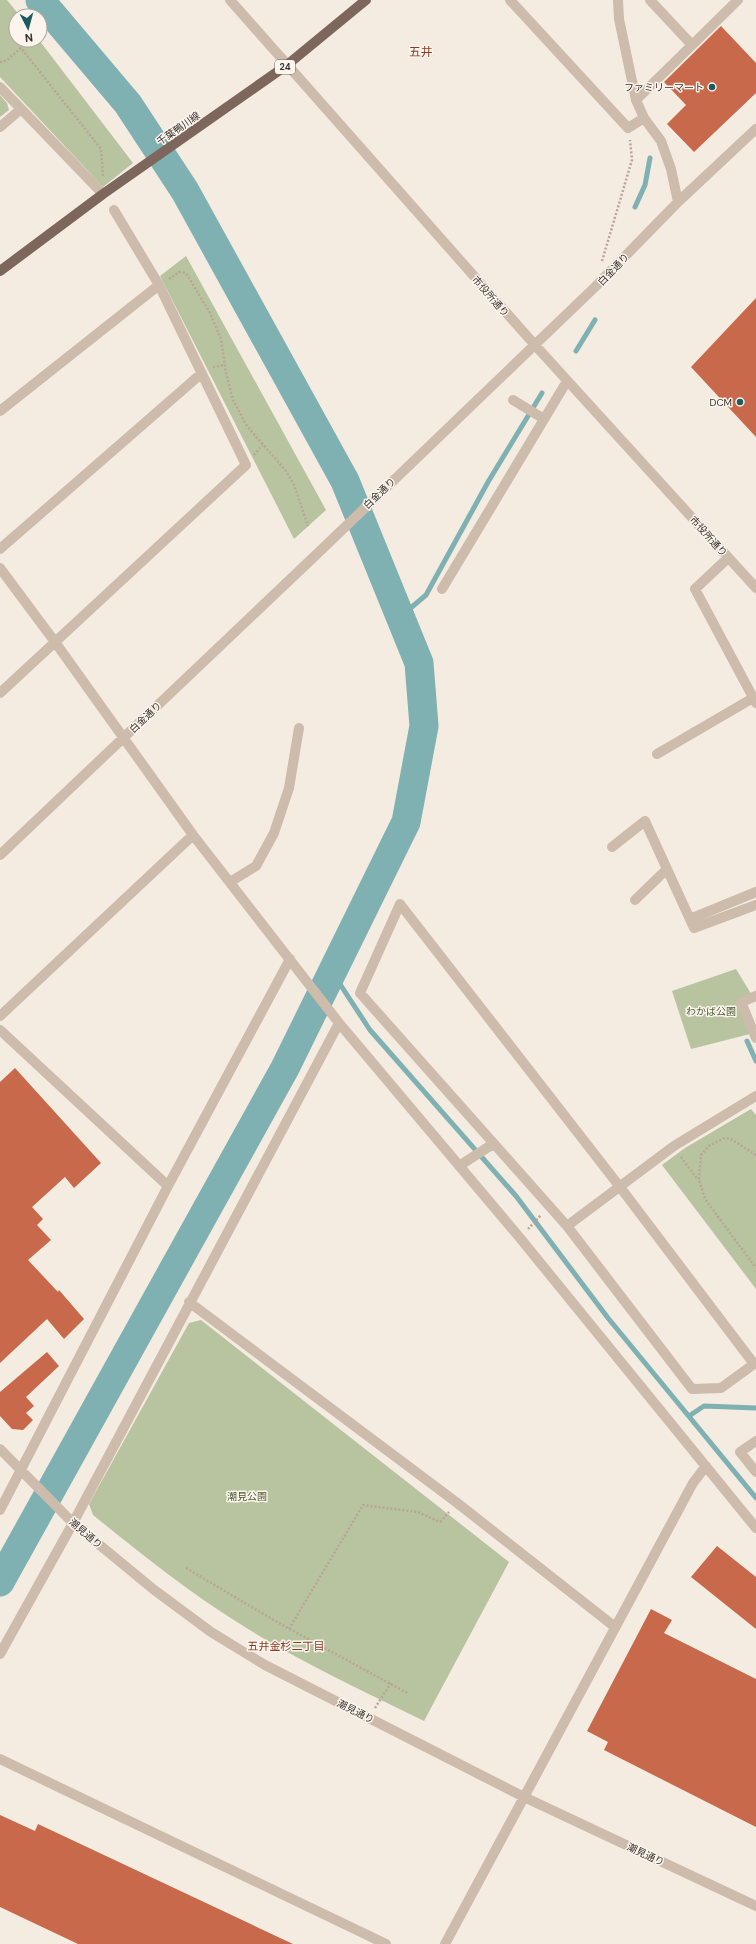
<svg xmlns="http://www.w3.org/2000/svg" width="756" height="1944" viewBox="0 0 756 1944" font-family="'DM Sans','Noto Sans JP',sans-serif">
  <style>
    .green { fill: #b8c4a0 }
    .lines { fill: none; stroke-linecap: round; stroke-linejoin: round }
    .stream { stroke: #7fb0b2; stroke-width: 5 }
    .river { stroke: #7fb0b2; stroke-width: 29 }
    .building { fill: #c8694b }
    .path { stroke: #b9a596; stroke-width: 2.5; stroke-dasharray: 2 2; stroke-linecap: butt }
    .minor { stroke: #cdbbac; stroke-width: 10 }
    .major { stroke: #7d675c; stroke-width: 10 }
    .poi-dot { fill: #1f5a5e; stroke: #fbf5ee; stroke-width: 1.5 }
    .labels { text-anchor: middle; stroke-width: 3; stroke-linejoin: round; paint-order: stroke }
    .shield { fill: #fbf5ee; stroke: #756b66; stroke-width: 1 }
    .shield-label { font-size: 9px; font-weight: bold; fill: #3b302b }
    .poi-label { font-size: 10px; fill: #3b302b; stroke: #fbf5ee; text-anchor: end }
    .street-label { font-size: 10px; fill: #3b302b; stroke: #fbf5ee }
    .park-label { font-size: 10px; fill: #4a5a2e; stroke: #fbf5ee }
    .neighbourhood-label { font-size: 11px; fill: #8c3b22; stroke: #fbf5ee }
    .quarter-label { font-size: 12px; fill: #8c3b22; stroke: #fbf5ee }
  </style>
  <rect width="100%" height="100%" fill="#f4ebe1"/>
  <!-- green -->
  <path class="green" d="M0 0H7L20 16H16V40H39L133 163 103 187 0 77Z
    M0 95 7 103 9 110 0 117Z
    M186 256 326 510 294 539 160 276Z
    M736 969 753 997 741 1002 754 1033 691 1049 672 991Z
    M751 1109 756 1115V1289L662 1165 685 1148Z
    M201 1320 509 1562 424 1721C361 1690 296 1660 237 1622 186 1590 140 1553 93 1515L89 1504 189 1323Z"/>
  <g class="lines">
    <!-- stream -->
    <path class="stream" d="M635 207 645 185 650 158
      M576 351 595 320
      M400 617 426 595 488 482 542 393
      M332 972 370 1030 516 1196 608 1318 756 1498
      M747 1041 756 1061
      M689 1416 704 1406 756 1408"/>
    <!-- river -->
    <path class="river" d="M0 1582 285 1068 406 822 424 726 419 663 345 481 185 191 128 104 40 0"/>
  </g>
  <!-- building -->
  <path class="building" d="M721 26 756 63V93L694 152 667 124 686 105 664 82Z
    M756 298V437L691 367Z
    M15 1068 101 1163 74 1188 65 1177 32 1207 43 1219 37 1225 51 1240 28 1260 58 1292 59 1290 84 1319 64 1339 47 1319 0 1363V1082Z
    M47 1352 59 1366 26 1397 34 1406 26 1413 33 1420 23 1430 12 1429 0 1416V1392Z
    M717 1546 756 1577V1629L691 1577Z
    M651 1609 672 1620 664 1633 756 1679V1827L604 1750 608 1742 587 1731Z
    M0 1815 35 1831 38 1824 293 1944H78L0 1907Z"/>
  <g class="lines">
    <!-- path -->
    <path class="path" d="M0 62 6 61 21 48 101 149 103 176
      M602 261 632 160 630 140
      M169 279 179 272 186 273 210 313 221 339 226 373 233 400 247 426 286 471 294 485 308 526
      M213 367 225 365
      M254 455 262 445
      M756 1155 731 1139 725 1138 710 1145 701 1155 699 1180 705 1199 756 1268
      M681 1157 698 1180
      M528 1229 541 1215
      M186 1568 277 1622 409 1694
      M289 1629 363 1505 418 1512 440 1522 449 1512
      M375 1708 391 1683"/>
    <!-- minor -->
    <path class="minor" d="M230 0 534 344 756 588
      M510 0 628 128 644 118
      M618 0 619 19 636 100 644 118 661 141 671 169 678 202
      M650 0 692 45
      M0 87 103 194
      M636 100 738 0
      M0 127 21 109
      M513 400 544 419
      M0 411 159 285
      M0 549 202 373
      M728 558 695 589 756 703
      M0 568 55 642 193 835 339 1023 520 1238 756 1528
      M442 589 567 381
      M0 693 246 465 159 285 114 210
      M657 754 753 698
      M612 847 645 821 694 928 756 905
      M0 855 319 552 595 287 678 202 756 129
      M230 882 256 866 274 833 289 788 299 728
      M635 900 667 869
      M400 904 620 1187 754 1364 721 1388 692 1389 567 1226 360 993Z
      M690 919 756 892
      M756 996 741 1002 756 1038
      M0 1016 193 835
      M0 1030 168 1186
      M459 1166 493 1144
      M567 1226 674 1146 756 1096
      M189 1302 456 1502 615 1627
      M756 1441 740 1452 756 1472
      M0 1449 73 1523 153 1589 211 1632 265 1665 524 1797 756 1906
      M0 1510 168 1186 290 959
      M0 1654 73 1523 339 1023
      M0 1759 386 1944
      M445 1944 693 1483 706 1466"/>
    <!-- major -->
    <path class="major" d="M0 271 103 194 287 65 366 0"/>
  </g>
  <!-- markers -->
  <g class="poi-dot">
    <circle cx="712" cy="87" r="4"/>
    <circle cx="740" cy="402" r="4"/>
  </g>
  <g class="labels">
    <!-- shield labels -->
    <rect class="shield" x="275" y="60" width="20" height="14" rx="3"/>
    <g class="shield-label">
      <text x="285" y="70">24</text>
    </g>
    <!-- poi labels -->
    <g class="poi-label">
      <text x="704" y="91">ファミリーマート</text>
      <text x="732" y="406">DCM</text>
    </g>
    <!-- street labels -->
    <g class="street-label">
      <text transform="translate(178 128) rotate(-35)" y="4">千葉鴨川線</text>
      <text transform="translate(613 269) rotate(-46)" y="4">白金通り</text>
      <text transform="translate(491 296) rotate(49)" y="4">市役所通り</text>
      <text transform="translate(379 493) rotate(-44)" y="4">白金通り</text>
      <text transform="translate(709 536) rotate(48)" y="4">市役所通り</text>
      <text transform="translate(145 717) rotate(-44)" y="4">白金通り</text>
      <text transform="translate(86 1533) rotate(41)" y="4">潮見通り</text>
      <text transform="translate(356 1711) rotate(27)" y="4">潮見通り</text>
      <text transform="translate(646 1854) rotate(25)" y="4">潮見通り</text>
    </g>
    <!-- park labels -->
    <g class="park-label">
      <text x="711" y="1015">わかば公園</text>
      <text x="247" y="1500">潮見公園</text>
    </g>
    <!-- neighbourhood labels -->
    <g class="neighbourhood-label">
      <text x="286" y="1650">五井金杉二丁目</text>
    </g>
    <!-- quarter labels -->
    <g class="quarter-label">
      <text x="421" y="56">五井</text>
    </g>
  </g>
  <!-- north arrow -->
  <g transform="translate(28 28) rotate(174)"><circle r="19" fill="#fbf5ee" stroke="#aea6a0"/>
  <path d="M0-3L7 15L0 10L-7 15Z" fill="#1f5a5e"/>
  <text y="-6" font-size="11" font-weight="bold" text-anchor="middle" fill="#3b302b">N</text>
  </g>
</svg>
